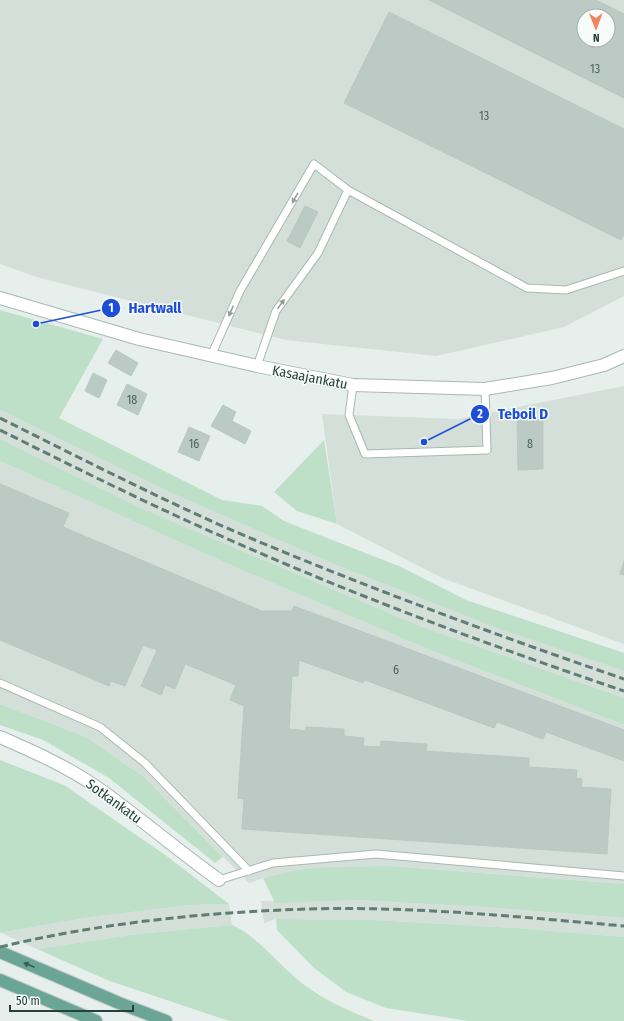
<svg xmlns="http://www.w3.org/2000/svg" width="624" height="1021" viewBox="0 0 624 1021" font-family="'Fira Sans Condensed',sans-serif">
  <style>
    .built { fill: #d4dfda; fill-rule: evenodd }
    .green { fill: #bfe0c8 }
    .building { fill: #bbcac4; stroke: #b8c9c2; fill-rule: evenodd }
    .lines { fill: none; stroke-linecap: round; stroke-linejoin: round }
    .service-casing { stroke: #a8b8b2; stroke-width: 9 }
    .minor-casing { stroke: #a8b8b2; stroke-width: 14 }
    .tertiary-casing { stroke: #a8b8b2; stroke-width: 14 }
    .primary-casing { stroke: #c2cac8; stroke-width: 14 }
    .service { stroke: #fff; stroke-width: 7 }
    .minor { stroke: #fff; stroke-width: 12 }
    .tertiary { stroke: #fff; stroke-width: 12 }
    .primary { stroke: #6aa596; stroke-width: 12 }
    .rail { stroke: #5f7d75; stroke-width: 3; stroke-dasharray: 8 4; stroke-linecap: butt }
    .oneway { fill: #92a09c }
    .oneway2 { fill: #365b51 }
    .labels { text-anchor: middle; stroke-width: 3; stroke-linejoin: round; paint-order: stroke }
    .number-label { font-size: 12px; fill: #4a645c }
    .street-label { font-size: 14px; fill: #24423a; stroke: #f7fbf9 }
    .leader { fill: none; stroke: #1d4ed8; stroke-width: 1.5 }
    .callout-dot { fill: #1d4ed8; stroke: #f7fbf9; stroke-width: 1.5 }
    .mark-label { font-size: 12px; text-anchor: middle; font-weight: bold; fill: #fff }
    .callout-label { font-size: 15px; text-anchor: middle; font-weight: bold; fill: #1d4ed8; stroke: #f7fbf9; stroke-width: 3; stroke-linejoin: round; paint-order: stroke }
  </style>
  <rect width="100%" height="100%" fill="#e6efeb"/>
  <!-- built -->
  <path class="built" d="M0 0H624V296L564 327 436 356 286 340 40 278 0 264ZM584 16H608V40H584Z
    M624 386V644L442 578 337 524 322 414 458 419Z
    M0 410 169 492 336 565 501 630 624 671V698L420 626 141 508 0 439Z
    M0 461 228 564 425 648 624 725V884L391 866 263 878 249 883 144 777 86 737 0 704Z
    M356 900 483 907 624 918V937L516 928 375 920 276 919 264 923 261 901Z
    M229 904 232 925 137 934 37 949 1 933 91 917 190 905Z"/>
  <!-- green -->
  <path class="green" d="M0 310 103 339 59 418 222 500 262 506 284 521 401 567 466 600 624 653V671L501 630 336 565 169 492 0 410Z
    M0 439 141 508 420 626 624 698V725L425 648 228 564 0 461Z
    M324 440 337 524 297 511 274 492Z
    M0 704 86 737 144 777 223 857 215 863 109 778 43 740 0 725Z
    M0 760 64 785 168 857 229 904 190 905 91 917 0 933Z
    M391 866 624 884V918L483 907 356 900 275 903 263 878 308 868Z
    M276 919 375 920 516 928 624 937V1021H469L386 1008 346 992 314 968 277 930Z
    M232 925C260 938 278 965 303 984 324 1000 349 1011 374 1021H229L107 980 37 949 137 934Z"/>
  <!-- building -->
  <path class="building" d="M429 0H596L624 14V98ZM584 16H608V40H584Z
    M389 12 624 129V234L621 240 344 103Z
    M305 206 318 212 300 248 287 241Z
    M116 350 138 363 131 376 108 363Z
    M93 373 107 380 99 398 85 391Z
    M127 384 147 394 138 415 117 405Z
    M223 405 236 412 232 421 251 431 245 444 211 426Z
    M543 418V469L518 470 517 419Z
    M189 427 210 436 199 461 178 452Z
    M0 484 69 513 63 527 262 611H292L294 606 624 730V761L546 732 543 739 497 722 494 728 365 680 363 683 299 660 298 676H292L289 729 306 731V727L344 729V736L364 738 363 746 380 747 381 741 427 744 426 751 529 758V767L577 770 576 778 582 779 581 787 611 789 607 854 242 829 244 799 238 798 244 706 230 700 236 685 185 664 175 689 165 685 161 695 141 686 157 650 143 645 125 686 111 681 109 686 0 640Z
    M624 561V575L620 574Z"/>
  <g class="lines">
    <defs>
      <path id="service" d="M211 356 240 291 314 164 348 190 527 288 566 290 624 271
        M257 366 276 311 318 253 348 190
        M353 385 349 415 365 454 487 450 485 389
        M0 683 100 727 145 763 249 871
        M219 880 273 863 376 854 624 876"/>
      <path id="minor" d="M0 737C32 751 66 766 95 786 138 816 177 850 219 880"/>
      <path id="tertiary" d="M0 298 139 339 257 366 353 385 485 389 552 378 604 365 624 356"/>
      <path id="primary" d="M0 952 119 1003 166 1021
        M0 980 96 1021"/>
    </defs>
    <!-- service casing -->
    <use href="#service" class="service-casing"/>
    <!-- minor casing -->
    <use href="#minor" class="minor-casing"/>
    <!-- tertiary casing -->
    <use href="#tertiary" class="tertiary-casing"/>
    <!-- primary casing -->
    <use href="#primary" class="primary-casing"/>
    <!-- service -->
    <use href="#service" class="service"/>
    <!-- minor -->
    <use href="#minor" class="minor"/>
    <!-- tertiary -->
    <use href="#tertiary" class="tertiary"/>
    <!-- primary -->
    <use href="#primary" class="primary"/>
    <!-- rail -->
    <path class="rail" d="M0 418C78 457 156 497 236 532 363 586 493 634 624 679
      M0 430C76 468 152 506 230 540 359 597 491 646 624 691
      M0 947C100 923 207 912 309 909 414 906 520 917 624 926"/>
  </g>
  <!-- one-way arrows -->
  <defs><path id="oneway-solid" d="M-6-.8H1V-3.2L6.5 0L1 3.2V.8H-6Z"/></defs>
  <g class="oneway">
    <use href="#oneway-solid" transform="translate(295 198) rotate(120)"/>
    <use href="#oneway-solid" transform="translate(281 304) rotate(-54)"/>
    <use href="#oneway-solid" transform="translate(231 311) rotate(114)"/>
  </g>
  <use class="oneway2" href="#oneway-solid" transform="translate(29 965) rotate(-157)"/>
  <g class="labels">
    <!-- number labels -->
    <g class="number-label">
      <text x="595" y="73">13</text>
      <text x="484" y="120">13</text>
      <text x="132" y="404">18</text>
      <text x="194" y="448">16</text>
      <text x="530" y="448">8</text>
      <text x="396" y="674">6</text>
    </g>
    <!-- street labels -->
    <g class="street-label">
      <text transform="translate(310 377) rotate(11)" y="5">Kasaajankatu</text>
      <text transform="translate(114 801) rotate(36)" y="5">Sotkankatu</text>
    </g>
  </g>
  <!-- callouts -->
  <path class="leader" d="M36 324L111 308M424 442L480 414"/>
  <g class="callout-dot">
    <circle cx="36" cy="324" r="4"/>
    <circle cx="424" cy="442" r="4"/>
    <circle cx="111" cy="308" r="10"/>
    <circle cx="480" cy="414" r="10"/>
  </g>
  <g class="mark-label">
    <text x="111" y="312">1</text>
    <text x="480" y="418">2</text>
  </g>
  <g class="callout-label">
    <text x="155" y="313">Hartwall</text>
    <text x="523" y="419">Teboil D</text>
  </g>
  <!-- north arrow -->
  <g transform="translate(596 28) rotate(179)"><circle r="19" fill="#f7fbf9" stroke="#a3b1ad"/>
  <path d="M0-3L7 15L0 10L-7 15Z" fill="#f4845f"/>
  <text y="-6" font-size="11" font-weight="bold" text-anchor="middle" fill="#24423a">N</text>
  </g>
  <!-- scale -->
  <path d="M10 1005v6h123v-6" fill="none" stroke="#24423a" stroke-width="2"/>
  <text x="16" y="1005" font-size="12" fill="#24423a" stroke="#f7fbf9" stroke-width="3" paint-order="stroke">50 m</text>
</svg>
